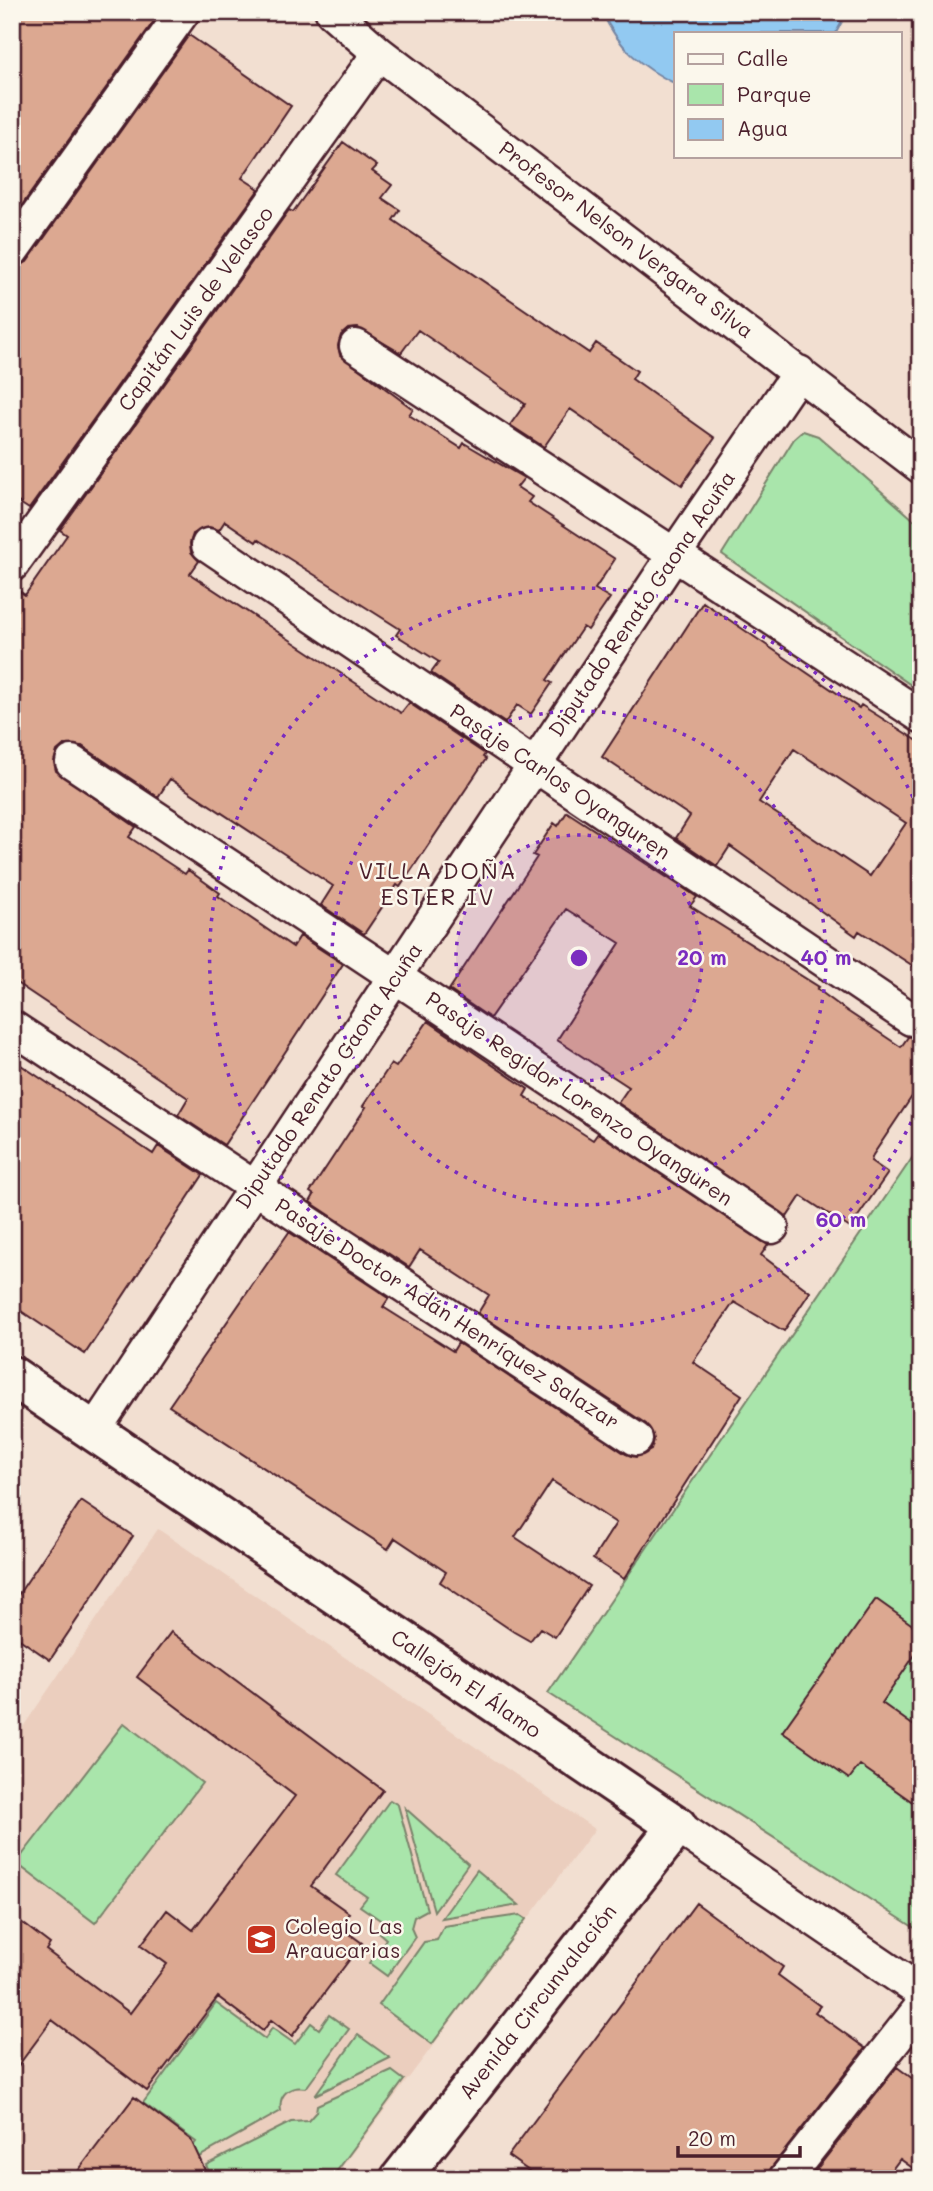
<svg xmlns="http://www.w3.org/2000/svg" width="933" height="2191" viewBox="0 0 933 2191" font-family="Mali,sans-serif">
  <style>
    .built { fill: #ebcebe }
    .green { fill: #a9e5ab; stroke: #7a826b; stroke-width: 2 }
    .water { fill: #92c9f1; stroke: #7585a2; stroke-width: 2 }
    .building { fill: #dca891; stroke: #4a1f2b; stroke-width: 2; fill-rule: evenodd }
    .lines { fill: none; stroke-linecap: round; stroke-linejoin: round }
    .street-casing { stroke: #4a1f2b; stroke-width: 37 }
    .secondary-casing { stroke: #4a1f2b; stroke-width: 44 }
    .street { stroke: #fbf7ec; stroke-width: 32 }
    .secondary { stroke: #fbf7ec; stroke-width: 38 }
    .ring { fill: none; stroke: #7b2cbf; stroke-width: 3.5; stroke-dasharray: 3.5 7 }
    .labels { text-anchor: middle; stroke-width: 5; stroke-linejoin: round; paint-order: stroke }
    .street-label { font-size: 21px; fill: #4a1f2b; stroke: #fbf7ec }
    .poi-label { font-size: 21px; fill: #4a1f2b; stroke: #fbf7ec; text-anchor: start }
    .neighbourhood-label { font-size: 23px; letter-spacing: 2px; fill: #4a1f2b; stroke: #fbf7ec }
    .centre { fill: #7b2cbf; stroke: #fbf7ec; stroke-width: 3.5 }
    .ring-label { font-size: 21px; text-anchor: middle; font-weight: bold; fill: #7b2cbf; stroke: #fbf7ec; stroke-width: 5; stroke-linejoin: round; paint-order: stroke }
  </style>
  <rect width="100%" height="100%" fill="#f2dfd1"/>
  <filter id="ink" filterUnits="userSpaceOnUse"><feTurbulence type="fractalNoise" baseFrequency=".0143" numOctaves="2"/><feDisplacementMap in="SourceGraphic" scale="14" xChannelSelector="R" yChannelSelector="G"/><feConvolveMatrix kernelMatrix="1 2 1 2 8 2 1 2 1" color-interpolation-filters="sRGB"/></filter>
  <g filter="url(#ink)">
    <!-- built -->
    <path class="built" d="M158 1529 595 1829 333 2179H12V1743Z"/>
    <!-- green -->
    <path class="green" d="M803 431 818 436 921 526V692L722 554 794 439Z
      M921 1145V1932L548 1693Z
      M124 1723 202 1783 95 1923 16 1863Z
      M390 1800 398 1805 427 1910 414 1917 411 1928 415 1937 387 1976 369 1963 386 1939 377 1931 383 1922 360 1906 367 1897 336 1875Z
      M405 1808 468 1864 434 1911Z
      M477 1870 519 1905 442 1918Z
      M520 1915 526 1919 432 2044 379 2005 424 1942 437 1940 444 1926Z
      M216 2003 265 2039 272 2028 295 2044 311 2023 319 2029 329 2015 349 2029 306 2088C290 2085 278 2094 281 2111L197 2158 189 2151 196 2142 143 2103Z
      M358 2035 390 2058 315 2095Z
      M392 2071 404 2080 331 2179H212L206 2165 291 2122 308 2121 316 2112 317 2105Z"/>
    <!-- water -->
    <path class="water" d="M602 12H847L836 33H676V84C642 68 618 47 602 12Z"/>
    <!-- building -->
    <path class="building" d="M12 12 159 14 12 219Z
      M189 35 291 106 242 178 259 189 29 509 12 498V269L27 262Z
      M343 142 377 166 372 171 392 185 382 198 400 210 393 220 589 353 596 343 637 371 632 379 715 438 682 485 570 409 544 447 510 425 525 404 418 330 401 353 358 328 348 329 341 335 338 346 340 355 413 409 409 415 461 448 464 443 524 478 517 487 532 497 528 502 615 559 595 589 610 598 588 630 583 627 547 680 552 683 531 714 517 705 505 723 431 673 439 662 396 635 400 629 258 539 256 542 225 521 219 530 209 527 193 534 190 543 191 552 199 561 190 574 401 713 409 703 485 754 483 757 486 759 400 887 397 885 364 934 321 905 333 886 170 779 158 797 82 746 64 745 57 751 54 762 56 771 136 827 129 837 185 874 188 870 220 893 218 896 293 947 300 936 343 964 224 1145 178 1115 188 1098 12 980V586L25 595 67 535 60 530 289 210 293 212Z
      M703 602 859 708 861 705 921 743V971L859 931 856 936 730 846 717 866 676 838 690 816 602 757ZM794 749 906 823 870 876 759 802Z
      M567 812 697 897 690 906 819 987 817 989 847 1011 901 1047 908 1037 921 1034V1083L873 1155 871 1161 888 1173 850 1228 801 1196 787 1217 618 1103 629 1087 557 1040 620 943 566 909 490 1018 449 990 537 857 533 855 554 823 558 826Z
      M428 1021 528 1089 524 1096 593 1140 598 1133 768 1245 761 1255 810 1292 784 1331 734 1302 693 1362 742 1395 624 1579 593 1559 616 1523 552 1481 515 1537 589 1586 555 1637 540 1628 530 1641 514 1632 440 1582 446 1572 395 1538 388 1549 169 1406 289 1232 389 1298 383 1307 453 1351 458 1343 626 1454 636 1457 651 1450 654 1439 646 1424 478 1313 489 1295 420 1250 409 1267 310 1202 314 1195 310 1192 366 1107 363 1106 391 1064 396 1067Z
      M12 1059 153 1154 158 1146 203 1175 85 1354 12 1305Z
      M81 1501 133 1536 50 1660 12 1634V1604Z
      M876 1599 921 1631V1646L882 1703 921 1731V1808L860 1765 849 1779 782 1732Z
      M171 1632 383 1790 311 1886 349 1913 339 1926 362 1943 292 2036 271 2020 263 2031 218 1997 147 2091 52 2020 12 2074V1915L50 1944 46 1950 130 2013 167 1964 141 1945 167 1910 193 1930 295 1796 137 1677Z
      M696 1903 783 1967 778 1975 820 2006 815 2012 865 2048 771 2168 767 2179H540L508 2156Z
      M897 2067 921 2085V2174L900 2159 885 2179H809Z
      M134 2097 191 2140 209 2179H72Z"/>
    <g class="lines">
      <defs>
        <path id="street" d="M332 12 379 53 921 467
          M12 251 183 12
          M356 346 921 716
          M208 545 911 1019
          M12 565 379 53
          M72 762 772 1227
          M12 1027 636 1439
          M93 1432 674 555 799 372
          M677 1826 921 1992
          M785 2179 921 2007"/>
        <path id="secondary" d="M12 1376 677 1826 400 2179"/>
      </defs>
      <!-- street casing -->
      <use href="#street" class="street-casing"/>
      <!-- secondary casing -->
      <use href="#secondary" class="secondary-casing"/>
      <!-- street -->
      <use href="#street" class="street"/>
      <!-- secondary -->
      <use href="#secondary" class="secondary"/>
    </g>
  </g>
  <!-- distance rings -->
  <circle cx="579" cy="958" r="123" fill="#7b2cbf" fill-opacity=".12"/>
  <g class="ring">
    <circle cx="579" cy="958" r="123"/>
    <circle cx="579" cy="958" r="247"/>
    <path d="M920 1103A370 370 0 1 1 920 813"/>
  </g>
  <!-- icons -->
  <defs>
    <symbol id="school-square" viewBox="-11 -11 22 22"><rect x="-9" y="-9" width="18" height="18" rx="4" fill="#c8321e" stroke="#fbf7ec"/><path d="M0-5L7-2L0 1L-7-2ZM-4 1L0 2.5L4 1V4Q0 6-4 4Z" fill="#fff"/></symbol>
  </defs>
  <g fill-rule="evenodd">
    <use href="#school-square" x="244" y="1922" width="35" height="35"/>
  </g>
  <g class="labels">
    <!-- street labels -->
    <g class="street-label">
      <text transform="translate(626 240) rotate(37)" y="7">Profesor Nelson Vergara Silva</text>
      <text transform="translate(196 309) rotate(-54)" y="7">Capitán Luis de Velasco</text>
      <text transform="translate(642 604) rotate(-56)" y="7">Diputado Renato Gaona Acuña</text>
      <text transform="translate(560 782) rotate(34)" y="7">Pasaje Carlos Oyanguren</text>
      <text transform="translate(329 1076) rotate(-56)" y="7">Diputado Renato Gaona Acuña</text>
      <text transform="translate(579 1099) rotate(34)" y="7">Pasaje Regidor Lorenzo Oyanguren</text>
      <text transform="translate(447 1314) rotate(33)" y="7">Pasaje Doctor Adán Henríquez Salazar</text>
      <text transform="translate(466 1684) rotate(34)" y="7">Callejón El Álamo</text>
      <text transform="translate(538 2002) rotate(-52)" y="7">Avenida Circunvalación</text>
    </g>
    <!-- poi labels -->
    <g class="poi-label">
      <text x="285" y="1934">Colegio Las<tspan x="285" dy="24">Araucarias</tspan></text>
    </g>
    <!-- neighbourhood labels -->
    <g class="neighbourhood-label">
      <text x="438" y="879">VILLA DOÑA<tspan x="438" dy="26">ESTER IV</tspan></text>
    </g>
  </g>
  <circle cx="579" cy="958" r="10" class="centre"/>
  <g class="ring-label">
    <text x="702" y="965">20 m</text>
    <text x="826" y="965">40 m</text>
    <text x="841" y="1227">60 m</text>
  </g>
  <!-- margin -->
  <rect width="933" height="2191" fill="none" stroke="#fbf7ec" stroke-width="42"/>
  <rect x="21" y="21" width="891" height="2149" fill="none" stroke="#4a1f2b" stroke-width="2.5" filter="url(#ink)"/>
  <!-- legend -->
  <rect x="674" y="32" width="228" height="126" fill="#fbf7ec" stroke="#b4a19f" stroke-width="2"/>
  <rect x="688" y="54" width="35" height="10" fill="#fbf7ec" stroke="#b4a19f" stroke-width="2"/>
  <text x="737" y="66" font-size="21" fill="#4a1f2b">Calle</text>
  <rect x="688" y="84" width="35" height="21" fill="#a9e5ab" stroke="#b4a19f" stroke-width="2"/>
  <text x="737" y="102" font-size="21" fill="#4a1f2b">Parque</text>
  <rect x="688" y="119" width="35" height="21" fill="#92c9f1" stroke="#b4a19f" stroke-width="2"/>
  <text x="737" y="136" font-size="21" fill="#4a1f2b">Agua</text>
  <!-- scale -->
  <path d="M678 2146v10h122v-10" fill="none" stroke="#4a1f2b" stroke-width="3.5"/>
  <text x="688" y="2146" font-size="21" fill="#4a1f2b" stroke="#fbf7ec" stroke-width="5" paint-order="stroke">20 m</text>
</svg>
